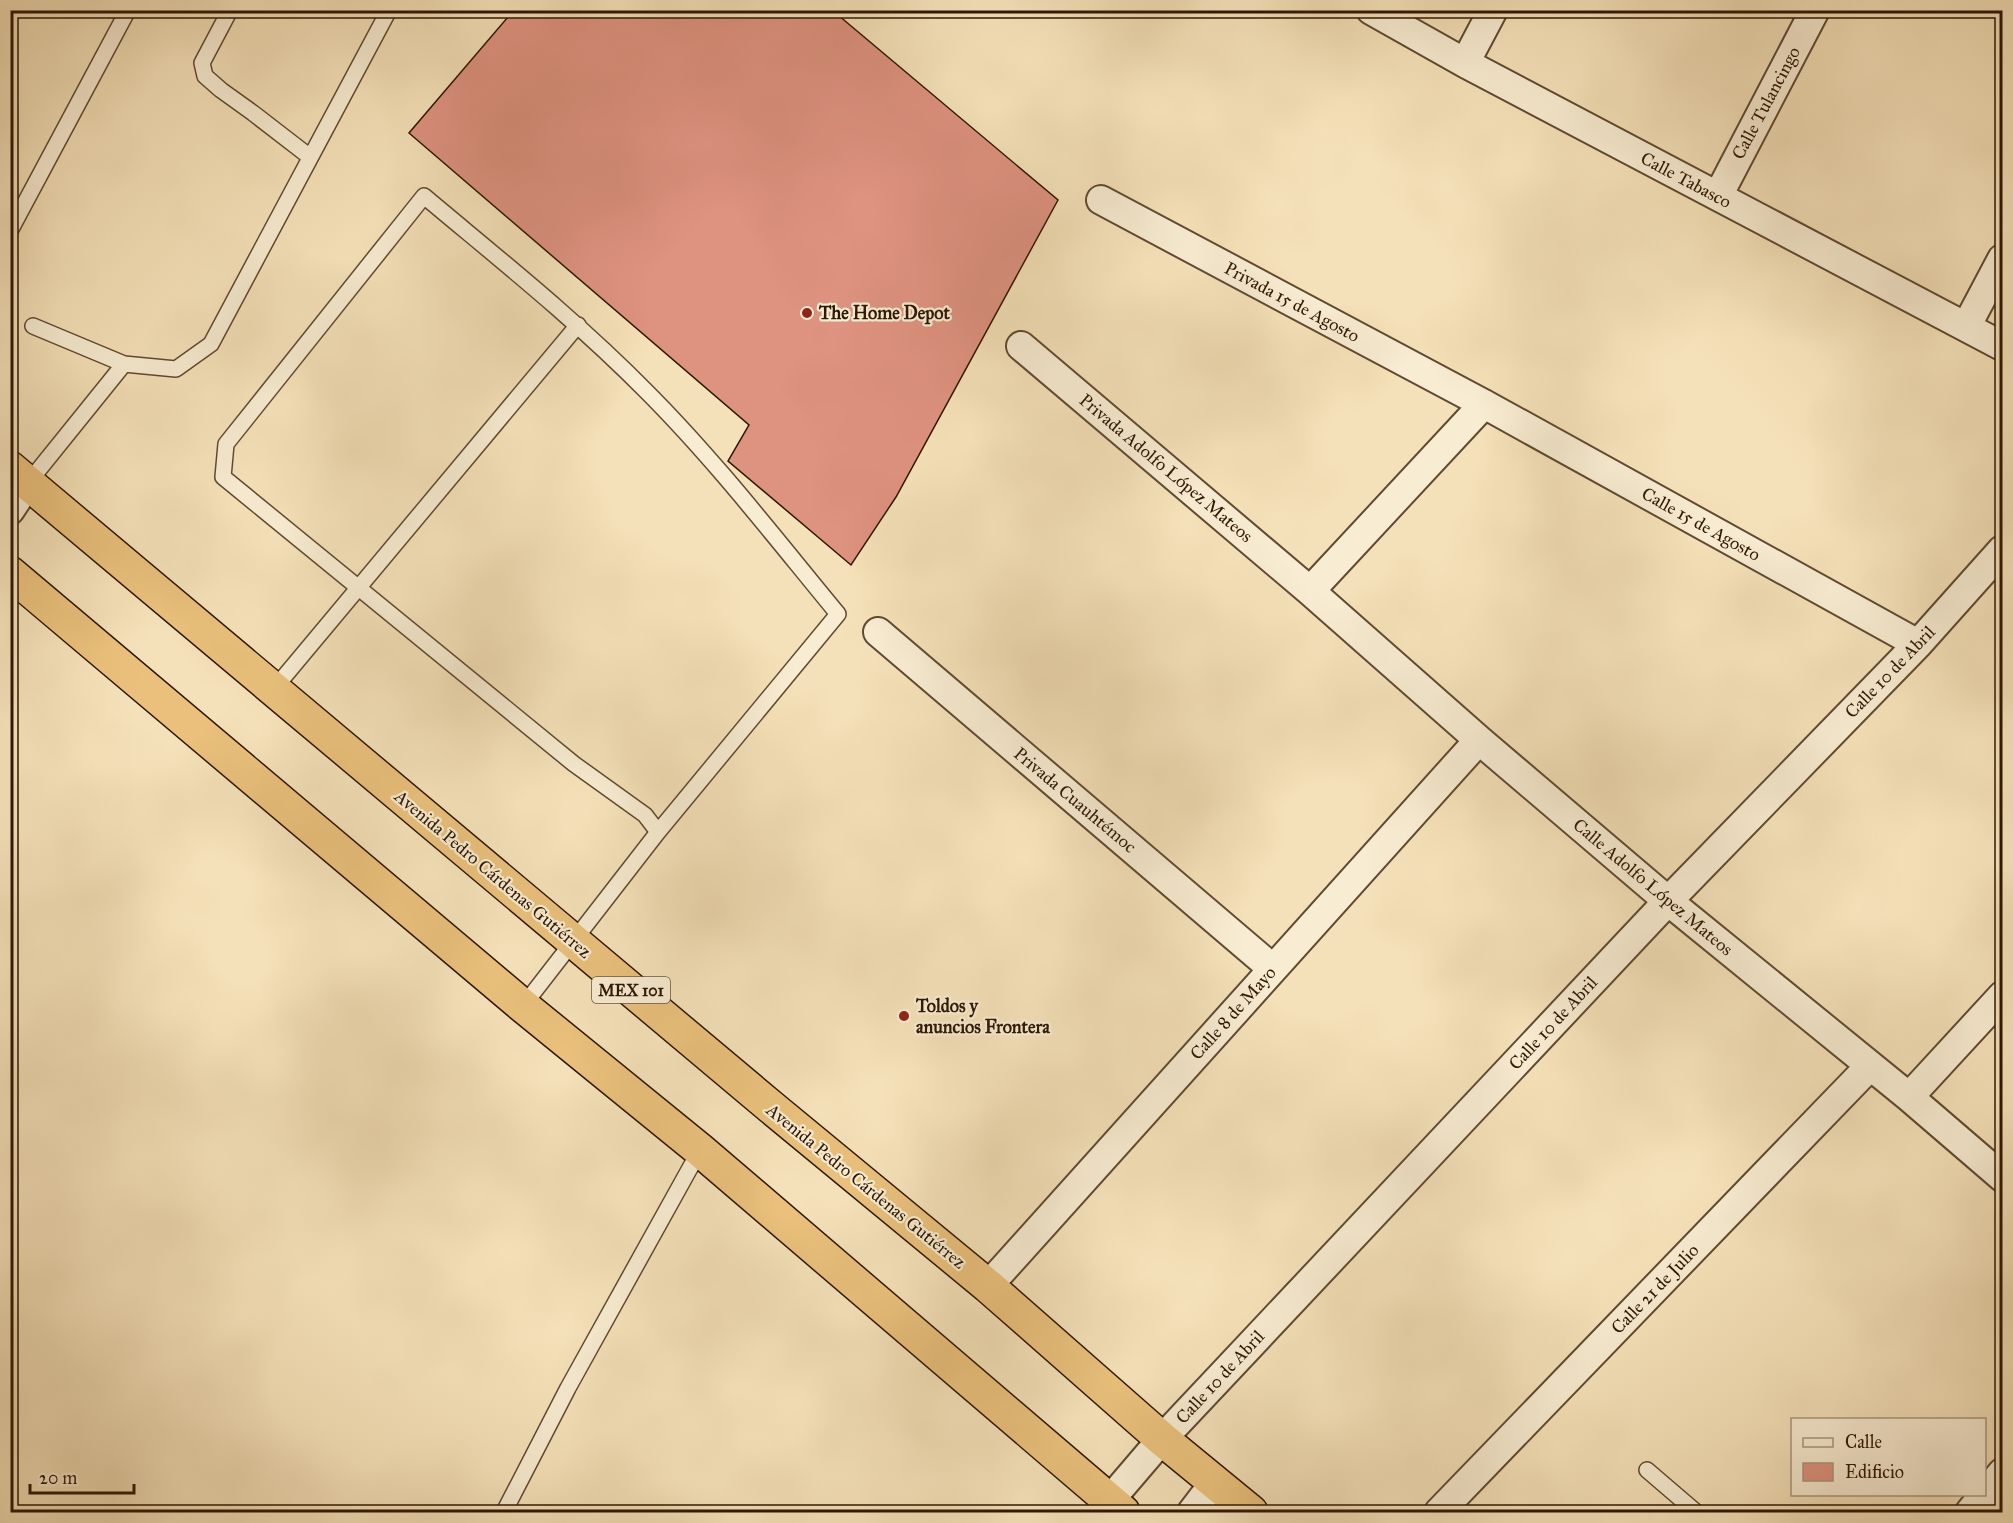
<svg xmlns="http://www.w3.org/2000/svg" width="2013" height="1523" viewBox="0 0 2013 1523" font-family="'IM FELL Great Primer',serif">
  <style>
    .building { fill: #de9280; stroke: #2e1704; stroke-width: 1.5 }
    .lines { fill: none; stroke-linecap: round; stroke-linejoin: round }
    .service-casing { stroke: #604a31; stroke-width: 18 }
    .minor-casing { stroke: #604a31; stroke-width: 32 }
    .trunk-casing { stroke: #2e1704; stroke-width: 36 }
    .service { stroke: #f8ecd2; stroke-width: 15 }
    .minor { stroke: #f8ecd2; stroke-width: 28 }
    .trunk { stroke: #eac07c; stroke-width: 33 }
    .poi-dot { fill: #8f2418; stroke: #f8ecd2; stroke-width: 2 }
    .labels { text-anchor: middle; stroke-width: 4.5; stroke-linejoin: round; paint-order: stroke }
    .shield { fill: #f8ecd2; stroke: #6b5742; stroke-width: 1.5 }
    .shield-label { font-size: 16px; font-weight: bold; fill: #2e1704 }
    .street-label { font-size: 18px; fill: #2e1704; stroke: #f8ecd2 }
    .poi-label { font-size: 18px; font-weight: bold; fill: #2e1704; stroke: #f8ecd2; text-anchor: start }
  </style>
  <rect width="100%" height="100%" fill="#f5e1b9"/>
  <filter id="stains"><feTurbulence type="fractalNoise" baseFrequency=".00333" numOctaves="4"/><feColorMatrix values="0 0 0 0 .2 0 0 0 0 .09 0 0 0 0 .02 0 0 0 .5 -.17"/></filter>
  <radialGradient id="worn" r=".72"><stop offset=".6" stop-color="#630" stop-opacity="0"/><stop offset="1" stop-color="#630" stop-opacity=".3"/></radialGradient>
  <!-- building -->
  <path class="building" d="M514 10H832L1058 200 896 497 851 565 728 461 749 425 409 133Z"/>
  <g class="lines">
    <defs>
      <path id="service" d="M230 10 202 63 205 76 221 90 253 113 310 157
        M10 231 128 10
        M33 326 124 364
        M28 483 124 364 176 369 211 344 389 10
        M273 690 578 325
        M523 1006 658 832 838 614C776 539 715 460 646 391 576 320 499 259 424 196L226 444 223 477 574 764 645 815 658 832
        M1647 1470 1696 1512
        M504 1512 568 1388 700 1150"/>
      <path id="minor" d="M1371 10 1465 63 2002 346
        M1465 63 1493 10
        M1718 196 1815 10
        M1101 200 1484 404 1918 644
        M1966 327 2002 259
        M1021 346 1310 591 1479 740 1668 901 1909 1097 2002 1177
        M10 510 28 483
        M1310 591 1484 404
        M878 632 1272 968
        M1909 1097 2002 996
        M988 1286 1479 740
        M1109 1501 1162 1439 1668 901 1918 644 2002 550
        M1192 1512 1215 1482
        M1439 1512 1870 1066
        M1970 1512 2002 1473"/>
      <path id="trunk" d="M10 468 771 1107 988 1286 1162 1439 1251 1512
        M10 573 523 1006 700 1150 1123 1512"/>
    </defs>
    <!-- service casing -->
    <use href="#service" class="service-casing"/>
    <!-- minor casing -->
    <use href="#minor" class="minor-casing"/>
    <!-- trunk casing -->
    <use href="#trunk" class="trunk-casing"/>
    <!-- service -->
    <use href="#service" class="service"/>
    <!-- minor -->
    <use href="#minor" class="minor"/>
    <!-- trunk -->
    <use href="#trunk" class="trunk"/>
  </g>
  <!-- markers -->
  <g class="poi-dot">
    <circle cx="807" cy="313" r="6"/>
    <circle cx="904" cy="1016" r="6"/>
  </g>
  <g class="labels">
    <!-- shield labels -->
    <rect class="shield" x="592" y="977" width="78" height="26" rx="4.5"/>
    <g class="shield-label">
      <text x="631" y="996">MEX 101</text>
    </g>
    <!-- street labels -->
    <g class="street-label">
      <text transform="translate(1766 103) rotate(-62)" y="6">Calle Tulancingo</text>
      <text transform="translate(1686 180) rotate(28)" y="6">Calle Tabasco</text>
      <text transform="translate(1292 302) rotate(28)" y="6">Privada 15 de Agosto</text>
      <text transform="translate(1166 468) rotate(40)" y="6">Privada Adolfo López Mateos</text>
      <text transform="translate(1701 524) rotate(29)" y="6">Calle 15 de Agosto</text>
      <text transform="translate(1890 672) rotate(-46)" y="6">Calle 10 de Abril</text>
      <text transform="translate(1075 800) rotate(40)" y="6">Privada Cuauhtémoc</text>
      <text transform="translate(493 874) rotate(40)" y="6">Avenida Pedro Cárdenas Gutiérrez</text>
      <text transform="translate(1653 887) rotate(40)" y="6">Calle Adolfo López Mateos</text>
      <text transform="translate(1233 1013) rotate(-48)" y="6">Calle 8 de Mayo</text>
      <text transform="translate(1553 1023) rotate(-47)" y="6">Calle 10 de Abril</text>
      <text transform="translate(866 1186) rotate(39)" y="6">Avenida Pedro Cárdenas Gutiérrez</text>
      <text transform="translate(1655 1289) rotate(-46)" y="6">Calle 21 de Julio</text>
      <text transform="translate(1220 1377) rotate(-47)" y="6">Calle 10 de Abril</text>
    </g>
    <!-- poi labels -->
    <g class="poi-label">
      <text x="819" y="319">The Home Depot</text>
      <text x="916" y="1012">Toldos y<tspan x="916" dy="21">anuncios Frontera</tspan></text>
    </g>
  </g>
  <!-- margin -->
  <rect width="2013" height="1523" fill="none" stroke="#f5e1b9" stroke-width="36"/>
  <rect x="12" y="12" width="1989" height="1499" fill="none" stroke="#2e1704" stroke-width="3"/>
  <rect x="18" y="18" width="1977" height="1487" fill="none" stroke="#2e1704" stroke-width="1.5"/>
  <!-- legend -->
  <rect x="1791" y="1418" width="195" height="78" fill="#f8ecd2" stroke="#a79780" stroke-width="1.5"/>
  <rect x="1803" y="1438" width="30" height="9" fill="#f8ecd2" stroke="#a79780" stroke-width="1.5"/>
  <text x="1845" y="1448" font-size="18" fill="#2e1704">Calle</text>
  <rect x="1803" y="1463" width="30" height="18" fill="#de9280" stroke="#a79780" stroke-width="1.5"/>
  <text x="1845" y="1478" font-size="18" fill="#2e1704">Edificio</text>
  <!-- scale -->
  <path d="M30 1484v9h104v-9" fill="none" stroke="#2e1704" stroke-width="3"/>
  <text x="39" y="1484" font-size="18" fill="#2e1704" stroke="#f8ecd2" stroke-width="4.5" paint-order="stroke">20 m</text>
  <rect width="100%" height="100%" filter="url(#stains)"/>
  <rect width="100%" height="100%" fill="url(#worn)"/>
</svg>
